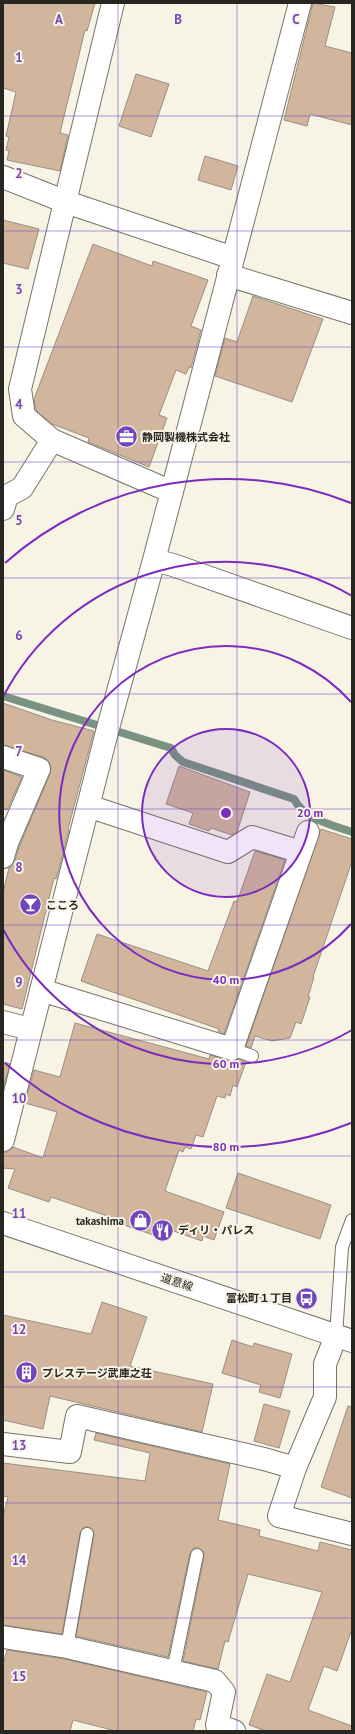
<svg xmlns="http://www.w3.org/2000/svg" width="355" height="1734" viewBox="0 0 355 1734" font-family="'PT Sans','Noto Sans JP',sans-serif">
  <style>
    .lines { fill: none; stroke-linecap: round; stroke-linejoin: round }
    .stream { stroke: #799282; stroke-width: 8 }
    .building { fill: #d1b59c; stroke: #9a8f86 }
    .lane-casing { stroke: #777467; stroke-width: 14 }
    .street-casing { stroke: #777467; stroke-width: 24 }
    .secondary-casing { stroke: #777467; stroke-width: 24 }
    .lane { stroke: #fff; stroke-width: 12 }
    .street { stroke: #fff; stroke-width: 22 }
    .secondary { stroke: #fff; stroke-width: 22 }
    .grid { fill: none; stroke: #7245bd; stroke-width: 1; stroke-opacity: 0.55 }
    .ring { fill: none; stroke: #7b2cbf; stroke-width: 2 }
    .labels { text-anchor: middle; stroke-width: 4; stroke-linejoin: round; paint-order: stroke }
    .poi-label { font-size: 11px; font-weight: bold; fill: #272621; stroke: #f7f4e6; text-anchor: start }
    .street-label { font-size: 11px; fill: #272621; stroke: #f7f4e6 }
    .grid-label { font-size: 13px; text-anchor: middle; font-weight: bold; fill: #7245bd; stroke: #f7f4e6; stroke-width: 4; stroke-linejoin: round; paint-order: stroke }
    .centre { fill: #7b2cbf; stroke: #f7f4e6; stroke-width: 2 }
    .ring-label { font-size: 12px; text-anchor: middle; font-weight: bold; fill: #7b2cbf; stroke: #f7f4e6; stroke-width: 4; stroke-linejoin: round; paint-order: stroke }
  </style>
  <rect width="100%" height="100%" fill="#f7f4e6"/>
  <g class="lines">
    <!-- stream -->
    <path class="stream" d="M3 696 171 748 175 755 183 762 294 799C304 819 332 825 352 832"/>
  </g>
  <!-- building -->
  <path class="building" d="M3 3H95L87 31 85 30 60 133 68 135 60 171 7 160 9 151 6 150 9 137 6 136 16 92 3 88Z
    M313 3 335 7 325 46 352 53V125L310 114 307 126 284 120Z
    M136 74 169 84 151 137 119 126Z
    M205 156 238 166 231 190 198 180Z
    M3 220 39 229 28 269 3 263Z
    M93 244 152 266 153 261 208 280 191 326 201 330 191 368 189 367 186 374 176 370 159 415 167 418 149 467 88 442 89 438 52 424 36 410 34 399Z
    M253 296 323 319 292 402 215 376 225 338 237 342Z
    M3 703 52 720 94 731 68 829 69 830 61 861 56 879 54 878 22 1009 3 1004V893L9 868 15 860 19 847 50 774 51 768 49 761 43 757 3 745Z
    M179 766 250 792 237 832 232 835 211 828 209 831 189 824 193 813 166 804Z
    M3 770 22 777 7 810 3 809Z
    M321 829 352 839V861L313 977H314L308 997H310L301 1024 296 1022 290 1038 272 1041 255 1036 251 1048 246 1046Z
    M255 851 285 860 224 1034 218 1031 219 1029 81 981 97 934 208 971 234 901 237 902Z
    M75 1023 209 1059 210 1055 229 1061 239 1059 246 1062 237 1087 233 1085 230 1096 226 1094 225 1098 217 1096 203 1137 196 1135 191 1149 185 1147 183 1152 179 1150 165 1191 224 1212 214 1240 203 1236 202 1241 171 1230 168 1240 115 1222 116 1219 51 1197 49 1202 8 1188 15 1169 3 1168V1152H7L13 1147 43 1158 57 1112 25 1103 34 1070 60 1077Z
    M3 1062 10 1064 3 1089Z
    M238 1173 331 1205 320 1239 226 1208Z
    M102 1302 147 1317 130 1366 213 1384 202 1432 50 1396 43 1429 3 1420V1315L91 1334Z
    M232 1340 253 1347 254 1343 292 1354 280 1398 259 1392 261 1385 222 1373Z
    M264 1404 290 1411 279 1448 254 1441Z
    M348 1406 352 1407V1498L321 1487Z
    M96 1433 230 1464 218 1520 260 1530 259 1536 318 1551 320 1542 352 1550V1629L337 1671 324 1666 308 1710 352 1726V1731H266L249 1725 267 1674 290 1682 322 1592 248 1574 228 1642 225 1641 218 1669 183 1661 204 1557V1552L199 1548H194L190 1553 168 1657 76 1636 94 1535V1531L89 1527H84L80 1533 62 1634 3 1625V1517L8 1497 3 1496V1463L145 1481 150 1453 94 1440Z
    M7 1650 65 1659 207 1692 200 1720 196 1719 193 1731H116L73 1720 70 1731H3V1664Z"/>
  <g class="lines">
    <defs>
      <path id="lane" d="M232 1049 252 1056
        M336 1336 342 1247 352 1220
        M67 1647 87 1534
        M173 1671 197 1555"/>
      <path id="street" d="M113 3 20 389 24 416 52 440 172 492
        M3 177 66 202 233 258
        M228 275 352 313
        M3 509 7 496 22 488 52 440
        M154 560 173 565 352 628
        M3 757 39 769 7 843 3 857
        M88 806 228 852 252 837 301 852
        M41 990 232 1049 308 832
        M3 1022 30 1029
        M3 1140 108 728 154 560 300 3
        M336 1336 325 1364V1397L295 1468 279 1516 352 1534
        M3 1444 70 1452 77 1416 264 1459 295 1468
        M3 1637 67 1647 215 1681 224 1692 217 1725 234 1731"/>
      <path id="secondary" d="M3 1223 352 1341"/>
    </defs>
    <!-- lane casing -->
    <use href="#lane" class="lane-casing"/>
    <!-- street casing -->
    <use href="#street" class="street-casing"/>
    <!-- secondary casing -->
    <use href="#secondary" class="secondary-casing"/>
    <!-- lane -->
    <use href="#lane" class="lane"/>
    <!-- street -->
    <use href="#street" class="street"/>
    <!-- secondary -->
    <use href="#secondary" class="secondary"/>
  </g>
  <!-- grid -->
  <path class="grid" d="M118 3V1731M237 3V1731M3 116H352M3 231H352M3 347H352M3 462H352M3 578H352M3 694H352M3 809H352M3 925H352M3 1040H352M3 1156H352M3 1272H352M3 1387H352M3 1503H352M3 1618H352"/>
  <!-- distance rings -->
  <circle cx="226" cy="813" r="84" fill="#7b2cbf" fill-opacity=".12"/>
  <g class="ring">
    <circle cx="226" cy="813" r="84"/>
    <path d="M351 924A167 167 0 1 1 351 702"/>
    <path d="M352 1030A251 251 0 0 1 3 929M3 697A251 251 0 0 1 352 596"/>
    <path d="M351 1123A334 334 0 0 1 5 1063M5 563A334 334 0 0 1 351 503"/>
  </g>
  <!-- icons -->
  <defs>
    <symbol id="office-disc" viewBox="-11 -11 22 22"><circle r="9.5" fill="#7245bd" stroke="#f7f4e6"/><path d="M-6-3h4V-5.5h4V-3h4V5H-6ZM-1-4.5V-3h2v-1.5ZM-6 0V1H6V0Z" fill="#fff"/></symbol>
    <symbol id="bar-disc" viewBox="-11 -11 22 22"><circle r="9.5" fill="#7245bd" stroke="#f7f4e6"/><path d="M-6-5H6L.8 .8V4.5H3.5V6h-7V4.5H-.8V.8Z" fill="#fff"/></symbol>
    <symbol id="shop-disc" viewBox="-11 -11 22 22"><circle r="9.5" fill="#7245bd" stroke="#f7f4e6"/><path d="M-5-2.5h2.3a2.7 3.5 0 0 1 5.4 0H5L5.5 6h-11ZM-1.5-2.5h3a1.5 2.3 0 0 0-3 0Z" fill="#fff"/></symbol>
    <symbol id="restaurant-disc" viewBox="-11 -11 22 22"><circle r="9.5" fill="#7245bd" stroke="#f7f4e6"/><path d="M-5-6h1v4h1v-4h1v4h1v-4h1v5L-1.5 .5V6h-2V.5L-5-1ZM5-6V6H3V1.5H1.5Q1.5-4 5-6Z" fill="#fff"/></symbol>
    <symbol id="bus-disc" viewBox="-11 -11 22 22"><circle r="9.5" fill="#7245bd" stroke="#f7f4e6"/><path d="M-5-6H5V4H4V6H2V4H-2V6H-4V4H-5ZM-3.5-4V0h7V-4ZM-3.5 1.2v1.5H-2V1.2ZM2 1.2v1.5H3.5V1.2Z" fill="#fff"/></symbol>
    <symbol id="building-disc" viewBox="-11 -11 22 22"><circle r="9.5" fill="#7245bd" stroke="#f7f4e6"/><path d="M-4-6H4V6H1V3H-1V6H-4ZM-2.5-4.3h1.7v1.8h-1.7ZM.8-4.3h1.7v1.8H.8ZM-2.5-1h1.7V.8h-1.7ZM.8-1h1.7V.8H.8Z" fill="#fff"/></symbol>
  </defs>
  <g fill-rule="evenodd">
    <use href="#office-disc" x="114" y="424" width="25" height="25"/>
    <use href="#bar-disc" x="18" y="892" width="25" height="25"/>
    <use href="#shop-disc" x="128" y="1208" width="25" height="25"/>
    <use href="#restaurant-disc" x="150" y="1218" width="25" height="25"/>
    <use href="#bus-disc" x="294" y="1286" width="25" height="25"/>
    <use href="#building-disc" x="14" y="1360" width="25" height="25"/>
  </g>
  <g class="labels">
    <!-- poi labels -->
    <g class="poi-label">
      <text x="142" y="441">静岡製機株式会社</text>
      <text x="46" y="909">こころ</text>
      <text x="124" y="1225" text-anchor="end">takashima</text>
      <text x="178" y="1234">ディリ・パレス</text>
      <text x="292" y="1302" text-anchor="end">富松町１丁目</text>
      <text x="42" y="1377">プレステージ武庫之荘</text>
    </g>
    <!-- street labels -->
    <g class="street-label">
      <text transform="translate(177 1282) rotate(19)" y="4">道意線</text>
    </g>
  </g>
  <g class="grid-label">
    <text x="59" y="24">A</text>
    <text x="178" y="24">B</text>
    <text x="296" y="24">C</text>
    <text x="19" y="62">1</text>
    <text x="19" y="178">2</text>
    <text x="19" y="294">3</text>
    <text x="19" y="409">4</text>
    <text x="19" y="525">5</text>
    <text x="19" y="640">6</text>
    <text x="19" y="756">7</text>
    <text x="19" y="872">8</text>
    <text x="19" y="987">9</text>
    <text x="19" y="1103">10</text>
    <text x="19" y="1218">11</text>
    <text x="19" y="1334">12</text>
    <text x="19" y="1450">13</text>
    <text x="19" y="1565">14</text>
    <text x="19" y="1681">15</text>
  </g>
  <circle cx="226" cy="813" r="6" class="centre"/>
  <g class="ring-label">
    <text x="310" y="817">20 m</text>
    <text x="226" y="984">40 m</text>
    <text x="226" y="1068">60 m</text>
    <text x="226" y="1151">80 m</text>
  </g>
  <!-- border -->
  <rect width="355" height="1734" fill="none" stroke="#272621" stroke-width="8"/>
</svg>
